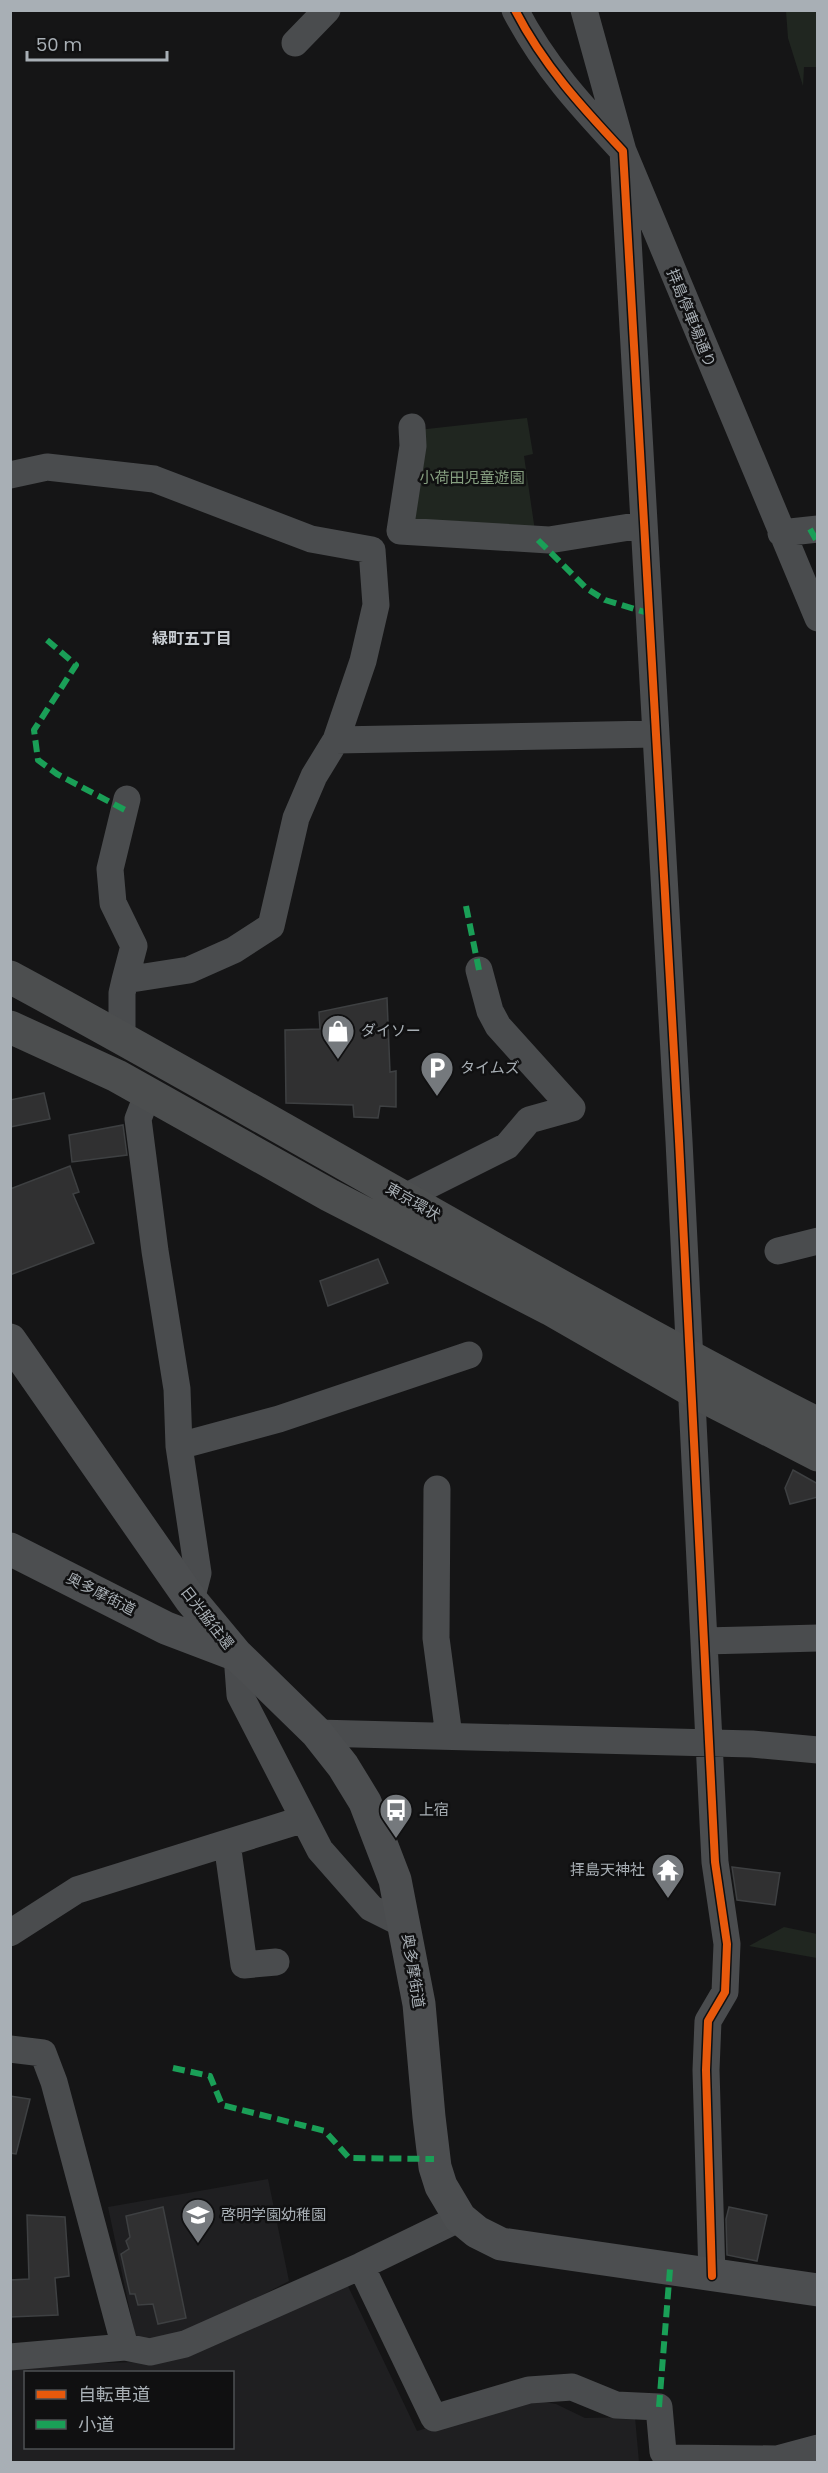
<svg xmlns="http://www.w3.org/2000/svg" width="828" height="2473" viewBox="0 0 828 2473" font-family="Poppins,'Noto Sans JP',sans-serif">
  <style>
    .built { fill: #1f1f21; fill-rule: evenodd }
    .green { fill: #202620 }
    .building { fill: #303031; stroke: #3e4042; stroke-width: 1.5 }
    .lines { fill: none; stroke-linecap: round; stroke-linejoin: round }
    .minor { stroke: #4a4c4e; stroke-width: 27 }
    .major { stroke: #4c4e50; stroke-width: 33 }
    .highway { stroke: #4c4e4f; stroke-width: 33 }
    .quiet { stroke: #1a9f57; stroke-width: 6; stroke-dasharray: 12 6; stroke-linecap: butt }
    .cycleway-casing { stroke: #101011; stroke-width: 11 }
    .cycleway { stroke: #e8590c; stroke-width: 8 }
    .labels { text-anchor: middle; stroke-width: 5; stroke-linejoin: round; paint-order: stroke }
    .street-label { font-size: 15px; fill: #a8afb5; stroke: #101011 }
    .park-label { font-size: 15px; fill: #869f80; stroke: #101011 }
    .poi-label { font-size: 15px; fill: #a8afb5; stroke: #101011; text-anchor: start }
    .neighbourhood-label { font-size: 16px; font-weight: bold; fill: #c8cdd2; stroke: #101011 }
  </style>
  <rect width="100%" height="100%" fill="#151516"/>
  <!-- built -->
  <path class="built" d="M268 2179 289 2281 187 2335 145 2342 135 2335 108 2207Z
    M346 2282 417 2431 526 2399 556 2404 585 2418 635 2417 639 2462H11L10 2366 135 2362ZM26 2372H232V2448H26Z"/>
  <!-- green -->
  <path class="green" d="M786 11H817V67H804L803 86 788 38Z
    M527 418 533 454 524 456 535 531 413 530 418 430Z
    M784 1927 817 1934V1958L749 1946Z"/>
  <!-- building -->
  <path class="building" d="M387 998 390 1072 396 1071V1107L380 1106 378 1118 354 1117 353 1105 286 1103 285 1030 320 1029 319 1012Z
    M44 1093 50 1119 10 1127V1100Z
    M123 1125 127 1155 72 1162 69 1135Z
    M70 1166 79 1192 73 1194 94 1243 10 1275V1189Z
    M378 1259 388 1283 328 1306 320 1281Z
    M793 1470 818 1484V1497L790 1504 785 1488Z
    M732 1867 780 1873 775 1905 737 1900Z
    M10 2096 30 2099 16 2154 10 2153Z
    M163 2207 186 2318 158 2324 153 2304 138 2305 135 2294H130L121 2254 129 2249 126 2241 130 2237 126 2216Z
    M729 2207 767 2215 757 2261 727 2255 726 2219Z
    M27 2215 65 2217 69 2276 55 2278 58 2315 10 2317V2280L29 2279Z"/>
  <g class="lines">
    <!-- minor -->
    <path class="minor" d="M515 10C544 66 581 106 623 151L679 1141 715 1862 727 1944 725 1992 708 2021 706 2070 712 2276
      M584 10 623 151 818 618
      M295 43 327 10
      M412 427 413 446 400 531 549 540 642 525
      M10 475 47 467 154 479 311 539 372 550 376 605 363 661 336 740 314 776 296 818 271 926 234 950 189 970 125 980 122 993V1037
      M781 533 818 529
      M336 740 656 734
      M125 980 134 946 113 903 110 869 127 799
      M148 1093 138 1119 155 1251 177 1389 179 1446 198 1573 191 1600
      M405 1197 507 1146 529 1120 572 1108 498 1026 490 1011 479 970
      M778 1251 818 1241
      M179 1446 279 1419 469 1355
      M437 1489 436 1638 449 1736
      M704 1641 818 1638
      M237 1655 240 1695 320 1850 371 1908 405 1925
      M317 1733 752 1744 818 1750
      M227 1843 244 1965 276 1962
      M10 1933 77 1890 304 1819
      M10 2049 43 2053 54 2082 125 2347
      M361 2266 434 2418 529 2390 572 2387 616 2405 659 2407 663 2452 668 2458 777 2459 818 2448
      M10 2357 125 2347 150 2352 185 2344 361 2266 460 2218"/>
    <!-- major -->
    <path class="major" d="M10 1340 191 1600 236 1654
      M10 1549 166 1628 237 1655 317 1733 343 1766 365 1802 395 1880 419 2004 429 2117 435 2167 441 2186 460 2218 477 2232 501 2244 818 2290"/>
    <!-- highway -->
    <path class="highway" d="M10 977C281 1123 544 1284 818 1424
      M10 1027 117 1076 329 1195 550 1309 691 1390 818 1455"/>
    <!-- quiet -->
    <path class="quiet" d="M810 529 818 543
      M538 540 586 588 605 600 648 613
      M47 640 76 665 34 730 38 760 57 774 125 810
      M466 906 479 970
      M173 2068 210 2076 222 2105 325 2131 349 2158 434 2159
      M659 2407 670 2269"/>
    <defs>
      <path id="cycleway" d="M515 10C544 66 581 106 623 151L679 1141 715 1862 727 1944 725 1992 708 2021 706 2070 712 2276"/>
    </defs>
    <!-- cycleway casing -->
    <use href="#cycleway" class="cycleway-casing"/>
    <!-- cycleway -->
    <use href="#cycleway" class="cycleway"/>
  </g>
  <!-- icons -->
  <defs>
    <symbol id="shop-pin" viewBox="-11 -11 22 30"><path d="M0 17L-7.5 6A9.5 9.5 0 1 1 7.5 6Z" fill="#75797d" stroke="#101011"/><path d="M-5-2.5h2.3a2.7 3.5 0 0 1 5.4 0H5L5.5 6h-11ZM-1.5-2.5h3a1.5 2.3 0 0 0-3 0Z" fill="#fff"/></symbol>
    <symbol id="parking-pin" viewBox="-11 -11 22 30"><path d="M0 17L-7.5 6A9.5 9.5 0 1 1 7.5 6Z" fill="#75797d" stroke="#101011"/><path d="M-3.5-5.5H1a3.5 3.5 0 0 1 0 7H-1V5.5H-3.5ZM-1-3.4V-.6H.8a1.4 1.4 0 0 0 0-2.8Z" fill="#fff"/></symbol>
    <symbol id="bus-pin" viewBox="-11 -11 22 30"><path d="M0 17L-7.5 6A9.5 9.5 0 1 1 7.5 6Z" fill="#75797d" stroke="#101011"/><path d="M-5-6H5V4H4V6H2V4H-2V6H-4V4H-5ZM-3.5-4V0h7V-4ZM-3.5 1.2v1.5H-2V1.2ZM2 1.2v1.5H3.5V1.2Z" fill="#fff"/></symbol>
    <symbol id="temple-pin" viewBox="-11 -11 22 30"><path d="M0 17L-7.5 6A9.5 9.5 0 1 1 7.5 6Z" fill="#75797d" stroke="#101011"/><path d="M0-6L5-2H3V0L6.5 2.5H4V6H1.5V3h-3V6H-4V2.5H-6.5L-3 0V-2H-5Z" fill="#fff"/></symbol>
    <symbol id="school-pin" viewBox="-11 -11 22 30"><path d="M0 17L-7.5 6A9.5 9.5 0 1 1 7.5 6Z" fill="#75797d" stroke="#101011"/><path d="M0-5L7-2L0 1L-7-2ZM-4 1L0 2.5L4 1V4Q0 6-4 4Z" fill="#fff"/></symbol>
  </defs>
  <g fill-rule="evenodd">
    <use href="#shop-pin" x="319" y="1012" width="38" height="52"/>
    <use href="#parking-pin" x="418" y="1049" width="38" height="52"/>
    <use href="#bus-pin" x="377" y="1791" width="38" height="52"/>
    <use href="#temple-pin" x="649" y="1851" width="38" height="52"/>
    <use href="#school-pin" x="179" y="2196" width="38" height="52"/>
  </g>
  <g class="labels">
    <!-- street labels -->
    <g class="street-label">
      <text transform="translate(691 318) rotate(68)" y="5">拝島停車場通り</text>
      <text transform="translate(413 1202) rotate(30)" y="5">東京環状</text>
      <text transform="translate(101 1594) rotate(27)" y="5">奥多摩街道</text>
      <text transform="translate(207 1618) rotate(52)" y="5">日光脇往還</text>
      <text transform="translate(413 1971) rotate(81)" y="5">奥多摩街道</text>
    </g>
    <!-- park labels -->
    <g class="park-label">
      <text x="472" y="483">小荷田児童遊園</text>
    </g>
    <!-- poi labels -->
    <g class="poi-label">
      <text x="361" y="1036">ダイソー</text>
      <text x="460" y="1073">タイムズ</text>
      <text x="419" y="1815">上宿</text>
      <text x="645" y="1875" text-anchor="end">拝島天神社</text>
      <text x="221" y="2220">啓明学園幼稚園</text>
    </g>
    <!-- neighbourhood labels -->
    <g class="neighbourhood-label">
      <text x="192" y="644">緑町五丁目</text>
    </g>
  </g>
  <!-- border -->
  <rect width="828" height="2473" fill="none" stroke="#a8afb5" stroke-width="24"/>
  <!-- legend -->
  <rect x="24" y="2371" width="210" height="78" fill="#101011" stroke="#4d5053" stroke-width="1.5"/>
  <rect x="36" y="2390" width="30" height="9" fill="#e8590c" stroke="#4d5053" stroke-width="1.5"/>
  <text x="78" y="2401" font-size="18" fill="#a8afb5">自転車道</text>
  <rect x="36" y="2420" width="30" height="9" fill="#1a9f57" stroke="#4d5053" stroke-width="1.5"/>
  <text x="78" y="2431" font-size="18" fill="#a8afb5">小道</text>
  <!-- scale -->
  <path d="M27 51v9h140v-9" fill="none" stroke="#a8afb5" stroke-width="3"/>
  <text x="36" y="51" font-size="18" fill="#a8afb5" stroke="#101011" stroke-width="4.5" paint-order="stroke">50 m</text>
</svg>
